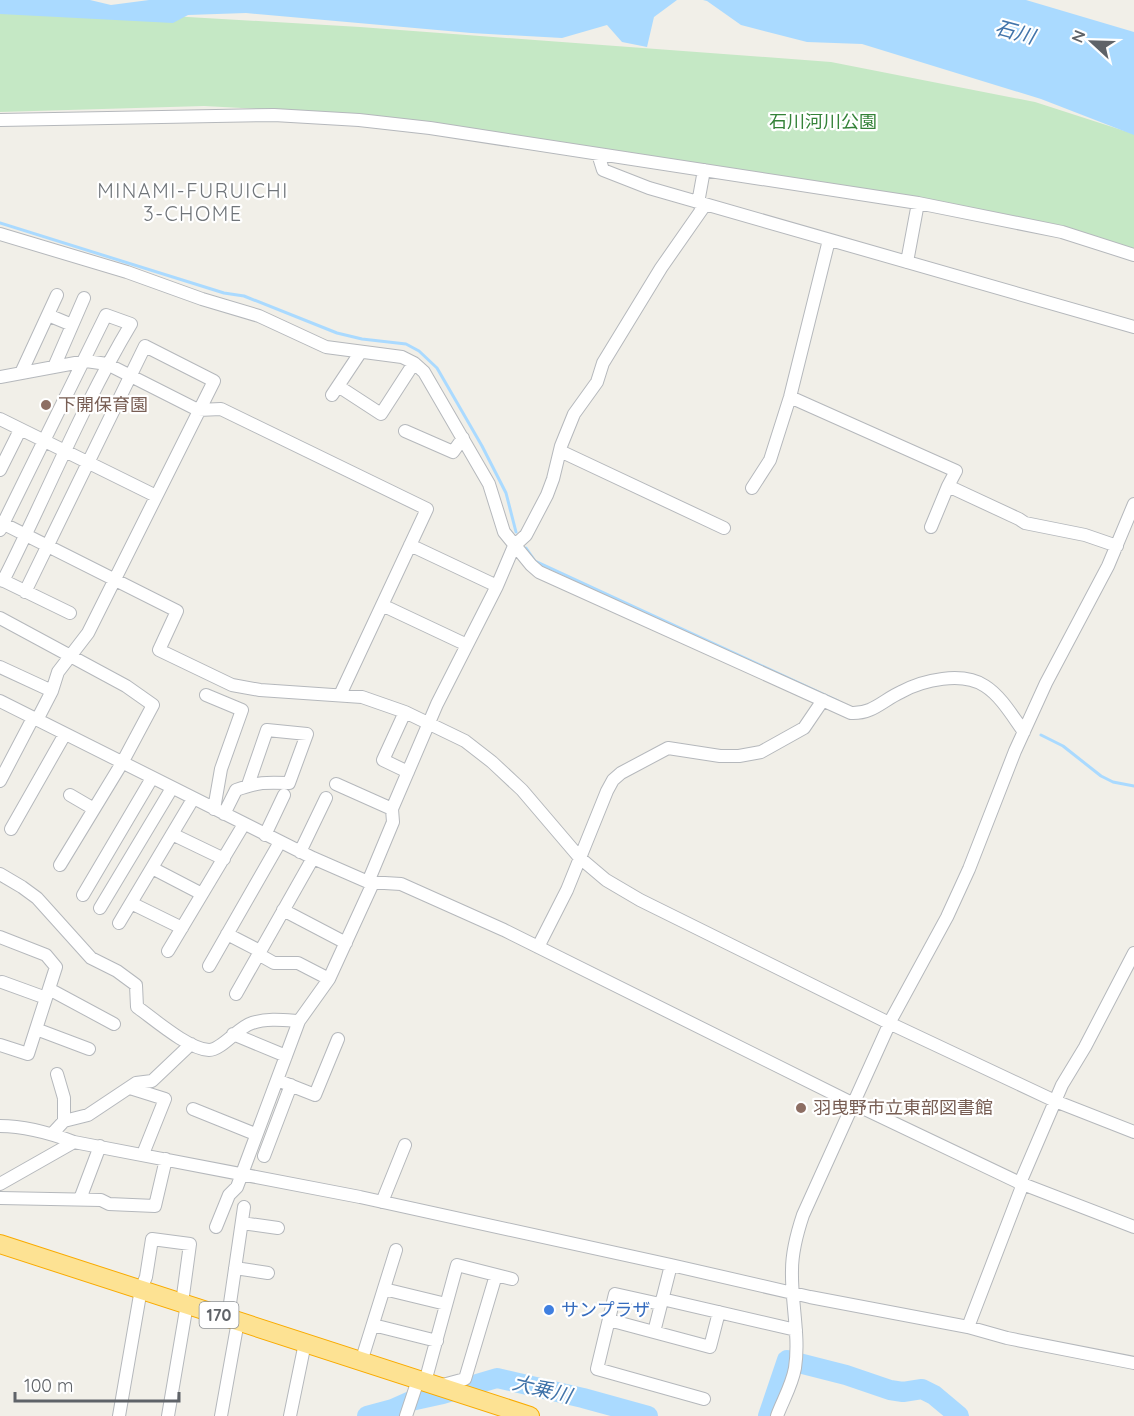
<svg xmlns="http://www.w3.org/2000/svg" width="1134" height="1416" viewBox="0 0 1134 1416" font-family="Quicksand,'Noto Sans JP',sans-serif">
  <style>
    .green { fill: #c5e8c5 }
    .water { fill: #aadaff }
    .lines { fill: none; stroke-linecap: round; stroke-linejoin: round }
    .stream { stroke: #aadaff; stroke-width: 3 }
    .river { stroke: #aadaff; stroke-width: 20 }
    .minor-casing { stroke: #b5b8bc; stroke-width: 14 }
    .highway-casing { stroke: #f9ab00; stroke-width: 20 }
    .minor { stroke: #fff; stroke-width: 12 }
    .highway { stroke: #fde293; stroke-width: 18 }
    .education-dot { fill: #8d6e63; stroke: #fff; stroke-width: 2 }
    .shop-dot { fill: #3f7fe0; stroke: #fff; stroke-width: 2 }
    .labels { text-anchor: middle; stroke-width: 4.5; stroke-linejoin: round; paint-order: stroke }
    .shield { fill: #fff; stroke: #8f9295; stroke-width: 1.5 }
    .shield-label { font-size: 16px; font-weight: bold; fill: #5f6368 }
    .park-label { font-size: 18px; fill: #348238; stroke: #fff }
    .education-label { font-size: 18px; fill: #785e54; stroke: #fff; text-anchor: start }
    .shop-label { font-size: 18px; fill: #366cbe; stroke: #fff; text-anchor: start }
    .water-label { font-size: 20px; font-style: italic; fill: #4174aa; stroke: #fff }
    .neighbourhood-label { font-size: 20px; letter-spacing: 1.5px; fill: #70757a; stroke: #fff }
  </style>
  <rect width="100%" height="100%" fill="#f1efe8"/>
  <!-- green -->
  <path class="green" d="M0 6 360 27 831 62 1035 102 1134 134V249L1073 230 372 115 204 106 0 112Z"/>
  <!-- water -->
  <path class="water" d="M0 0H90L111 5 149 0H677L654 17 647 47 622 42 607 25 562 38 471 33 246 13 188 15 173 23 0 14Z
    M703 0H1026L1134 32V135L1041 99 862 44 807 42 741 25 707 1Z"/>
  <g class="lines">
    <!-- stream -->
    <path class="stream" d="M0 223 224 293 244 296 337 333 362 339 406 344 419 351 437 368 482 446 506 493 516 532
      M526 548 535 561 838 701
      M1041 735 1063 746 1101 776 1113 782 1134 786"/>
    <!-- river -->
    <path class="river" d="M367 1416 393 1409 411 1401 443 1394 497 1378 583 1398 648 1416
      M768 1416 787 1360 846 1375 890 1390 903 1392 922 1389 934 1395 959 1416"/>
    <defs>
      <path id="minor" d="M0 120 274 115 359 120 430 128 918 203 1062 232 1134 255
        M598 154 603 170 649 188 1134 327
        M698 203 704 170
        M0 234 127 272 202 299 259 316 326 347 402 357 414 363 424 372 489 484 504 532 531 565 539 572 851 713C873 714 883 700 901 692 923 680 962 671 985 686 1001 696 1013 717 1024 732
        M907 262 918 203
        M48 315 72 325
        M54 367 84 298
        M21 373 57 295
        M0 377 86 361 107 364 198 410 221 409 427 509 340 695
        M338 386 381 414 414 363
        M332 395 360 353
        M790 397 956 471 948 486
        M0 419 156 496
        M405 431 453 452 463 438
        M560 451 724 528
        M0 470 20 430
        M752 488 770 460 790 397 829 240
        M0 522 177 611 159 650 232 685 260 690 362 697 405 712 465 741 492 762 522 790 580 858 606 880 640 900 889 1023 1055 1101 1134 1132
        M931 527 948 486 1019 519 1025 523 1085 535 1117 546
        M0 530 106 315 131 324C82 406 46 496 3 581
        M410 545 497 586
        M0 579 70 613
        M25 592 145 346 214 381 88 633 58 672 52 691 37 720
        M382 605 467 645
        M0 618 126 686 153 705 122 763 60 865
        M0 667 52 691
        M206 695 242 710 221 769 214 809
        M0 701 313 858 368 882 401 884 504 930 852 1103 1020 1183 1134 1227
        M405 712 383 760 408 772
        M0 781 33 718
        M336 784 392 809
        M70 795 94 809
        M224 814 236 790C259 782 265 782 289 783L307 734 267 730 248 785
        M11 829 65 734
        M172 834 224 859
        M265 835 284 795
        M300 852 326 798
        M152 868 202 894
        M0 874 22 887 37 898 91 958 117 971 136 985 137 1007C154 1019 188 1049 209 1050 222 1050 238 1027 252 1023 267 1018 284 1020 299 1021
        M368 882 393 822 392 809 437 704 497 586 514 546 526 535 547 495 553 479 561 446 574 414 597 382 603 363 661 268 705 205
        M83 895 152 778
        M131 903 182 928
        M100 908 172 788
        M283 910 346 943
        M119 923 193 799
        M227 934 260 951
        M0 937 46 955 56 967 28 1054 0 1045
        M538 947 567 890 607 791 613 780 621 773 668 748 720 756H739L761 752 804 728 823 700
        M168 951 244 824
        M258 954 274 963H298L329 979
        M209 966 280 842
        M2 982 46 998
        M49 989 114 1024
        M236 994 313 858
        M36 1029 89 1049
        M233 1034 286 1056
        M57 1074 64 1098V1121
        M277 1080 315 1095 338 1039
        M130 1088 165 1099 143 1154
        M193 1109 255 1134
        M0 1126C26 1126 50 1133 74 1142L360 1197 671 1265 810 1297 968 1327 1007 1338 1134 1363
        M52 1134 64 1121 88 1115 136 1083 152 1081 191 1044
        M264 1156 291 1085
        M0 1184 74 1142
        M0 1198 101 1200 109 1204 155 1206 166 1159
        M80 1199 100 1146
        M382 1202 405 1145
        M242 1223 278 1228
        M216 1227 229 1195 237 1187 299 1021 329 979 373 883
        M235 1268 268 1273
        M384 1289 446 1304
        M662 1299 796 1330
        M660 1304 615 1294 597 1369 704 1399
        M228 1317 244 1207
        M609 1320 710 1347 719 1312
        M373 1325 437 1341
        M968 1327 1021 1189 1020 1183 1062 1085 1085 1047 1134 953
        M654 1332 671 1265
        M361 1362 396 1250
        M425 1382 457 1265 512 1279
        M439 1386 465 1379 496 1275
        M119 1416 141 1289 146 1277 152 1239 190 1244 182 1303
        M168 1416 187 1304
        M221 1416 238 1321
        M290 1416 305 1343
        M406 1416 418 1380
        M777 1416C783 1400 792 1385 795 1368 800 1336 791 1302 792 1270 792 1251 797 1233 803 1215L892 1018 947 917 969 869 1015 751 1046 683 1108 566 1134 504"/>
      <path id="highway" d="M0 1244 530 1416"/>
    </defs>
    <!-- minor casing -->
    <use href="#minor" class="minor-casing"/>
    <!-- highway casing -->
    <use href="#highway" class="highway-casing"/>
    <!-- minor -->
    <use href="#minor" class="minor"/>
    <!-- highway -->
    <use href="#highway" class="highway"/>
  </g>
  <!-- markers -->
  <g class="education-dot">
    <circle cx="46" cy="405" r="6"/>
    <circle cx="801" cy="1108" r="6"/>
  </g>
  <circle class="shop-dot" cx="549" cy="1310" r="6"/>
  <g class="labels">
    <!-- shield labels -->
    <rect class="shield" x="199.5" y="1302" width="39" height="26" rx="4.5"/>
    <g class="shield-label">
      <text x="219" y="1321">170</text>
    </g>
    <!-- park labels -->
    <g class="park-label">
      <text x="823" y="128">石川河川公園</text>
    </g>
    <!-- education labels -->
    <g class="education-label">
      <text x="58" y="411">下開保育園</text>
      <text x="813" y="1114">羽曳野市立東部図書館</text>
    </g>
    <!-- shop labels -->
    <g class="shop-label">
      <text x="561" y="1316">サンプラザ</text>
    </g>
    <!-- water labels -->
    <g class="water-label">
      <text transform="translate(1015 32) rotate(15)" y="7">石川</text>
      <text transform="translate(542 1389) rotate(14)" y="7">大乗川</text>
    </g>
    <!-- neighbourhood labels -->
    <g class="neighbourhood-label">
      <text x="193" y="198">MINAMI-FURUICHI<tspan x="193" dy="23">3-CHOME</tspan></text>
    </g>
  </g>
  <!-- north arrow -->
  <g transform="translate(1092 42) rotate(292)" stroke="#ffffff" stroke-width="4.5" paint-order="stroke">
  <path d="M0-4.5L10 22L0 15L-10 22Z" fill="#5f6368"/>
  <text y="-9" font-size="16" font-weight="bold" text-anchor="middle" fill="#5f6368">N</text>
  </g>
  <!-- scale -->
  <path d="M15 1392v9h164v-9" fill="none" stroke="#5f6368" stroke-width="3"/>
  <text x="24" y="1392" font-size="18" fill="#5f6368" stroke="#ffffff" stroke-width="4.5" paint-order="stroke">100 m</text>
</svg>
